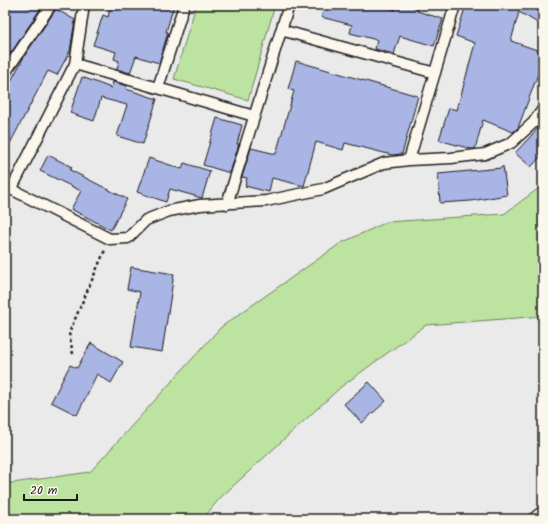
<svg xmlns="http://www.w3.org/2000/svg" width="548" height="524" viewBox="0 0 548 524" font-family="Kalam,sans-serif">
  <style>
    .green { fill: #bce4a0; stroke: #6c805e }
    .building { fill: #a9b5e5; stroke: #1c1c1c }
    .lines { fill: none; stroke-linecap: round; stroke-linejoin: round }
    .lane-casing { stroke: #1c1c1c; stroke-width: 13 }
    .path { stroke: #1c1c1c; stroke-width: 2.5; stroke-dasharray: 3 3; stroke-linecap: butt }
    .lane { stroke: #fbf7ec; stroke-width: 10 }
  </style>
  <rect width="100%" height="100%" fill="#ebeaeb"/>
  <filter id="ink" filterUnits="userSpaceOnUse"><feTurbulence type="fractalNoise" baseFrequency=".025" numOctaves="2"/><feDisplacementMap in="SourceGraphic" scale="8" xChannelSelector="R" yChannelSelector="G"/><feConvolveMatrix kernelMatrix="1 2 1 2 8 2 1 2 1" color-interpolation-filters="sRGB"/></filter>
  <g filter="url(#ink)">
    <!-- green -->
    <path class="green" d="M196 5H275L248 100 174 79Z
      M543 185V316L426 325 342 386 219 499 203 519H5V484L90 472 221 327 341 243 387 222 504 214Z"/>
    <!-- building -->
    <path class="building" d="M11 5H43L11 53 5 51V15H9Z
      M111 5H174L166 32H168L159 63 136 56 130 73 117 69 119 61 114 59 116 52 93 45 103 15 108 17Z
      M325 5H381L395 10 397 5H407L418 9 417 11 443 19 434 46 400 36 394 54 375 49 377 40 350 33 352 25 321 17Z
      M466 5H543V26L519 12 511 41 543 52V76L538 74 518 128 513 132 483 120 475 149H471L439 140 449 108 457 110 475 43 456 36Z
      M56 9 75 20 70 51 57 75 48 71 5 153V92L25 55Z
      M296 61 418 96 402 154 392 155 345 143 343 150 316 142 304 186 272 178 269 192 245 186 247 178 242 177 251 148 276 154 294 91 288 89Z
      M82 77 111 88 113 82 127 86 126 89 157 99 143 144 117 136 127 105 101 98 94 121 70 113Z
      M217 118 242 125 237 144H239L230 173 203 165Z
      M543 123V154L531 167 515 153Z
      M48 155 72 167 70 170 127 199 111 230 71 209 81 191 40 171Z
      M149 158 182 169 184 163 210 171 202 198 170 189 166 202 137 192Z
      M503 166 507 195 471 201 440 203 438 174 501 168Z
      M131 267 174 274 162 352 131 347 140 292 127 289Z
      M91 343 123 362 111 383 97 374 77 415 51 402 70 365 77 368Z
      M369 382 386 401 362 423 344 404Z"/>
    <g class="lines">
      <defs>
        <path id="lane" d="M281 30 435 73
          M75 64 254 116
          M5 73 51 5
          M158 88 184 5
          M409 160 455 5
          M5 186 110 239 128 238 146 220 169 211 200 205 266 201 323 189 384 163 409 160 451 158 485 154 511 143 533 123 543 109
          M11 190 75 64 84 5
          M227 204 289 5
          M533 519 543 511"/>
      </defs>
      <!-- lane casing -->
      <use href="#lane" class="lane-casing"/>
      <!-- path -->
      <path class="path" d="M73 354 69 333 105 250"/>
      <!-- lane -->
      <use href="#lane" class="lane"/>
    </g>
  </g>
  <!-- margin -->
  <rect width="548" height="524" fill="none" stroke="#fbf7ec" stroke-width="20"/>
  <rect x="10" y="10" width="528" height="504" fill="none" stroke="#1c1c1c" stroke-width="1.5" filter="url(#ink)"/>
  <!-- scale -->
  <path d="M24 494v6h53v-6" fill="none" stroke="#1c1c1c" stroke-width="2"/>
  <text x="30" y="494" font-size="12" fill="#1c1c1c" stroke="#fbf7ec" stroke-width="3" paint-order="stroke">20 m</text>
</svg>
